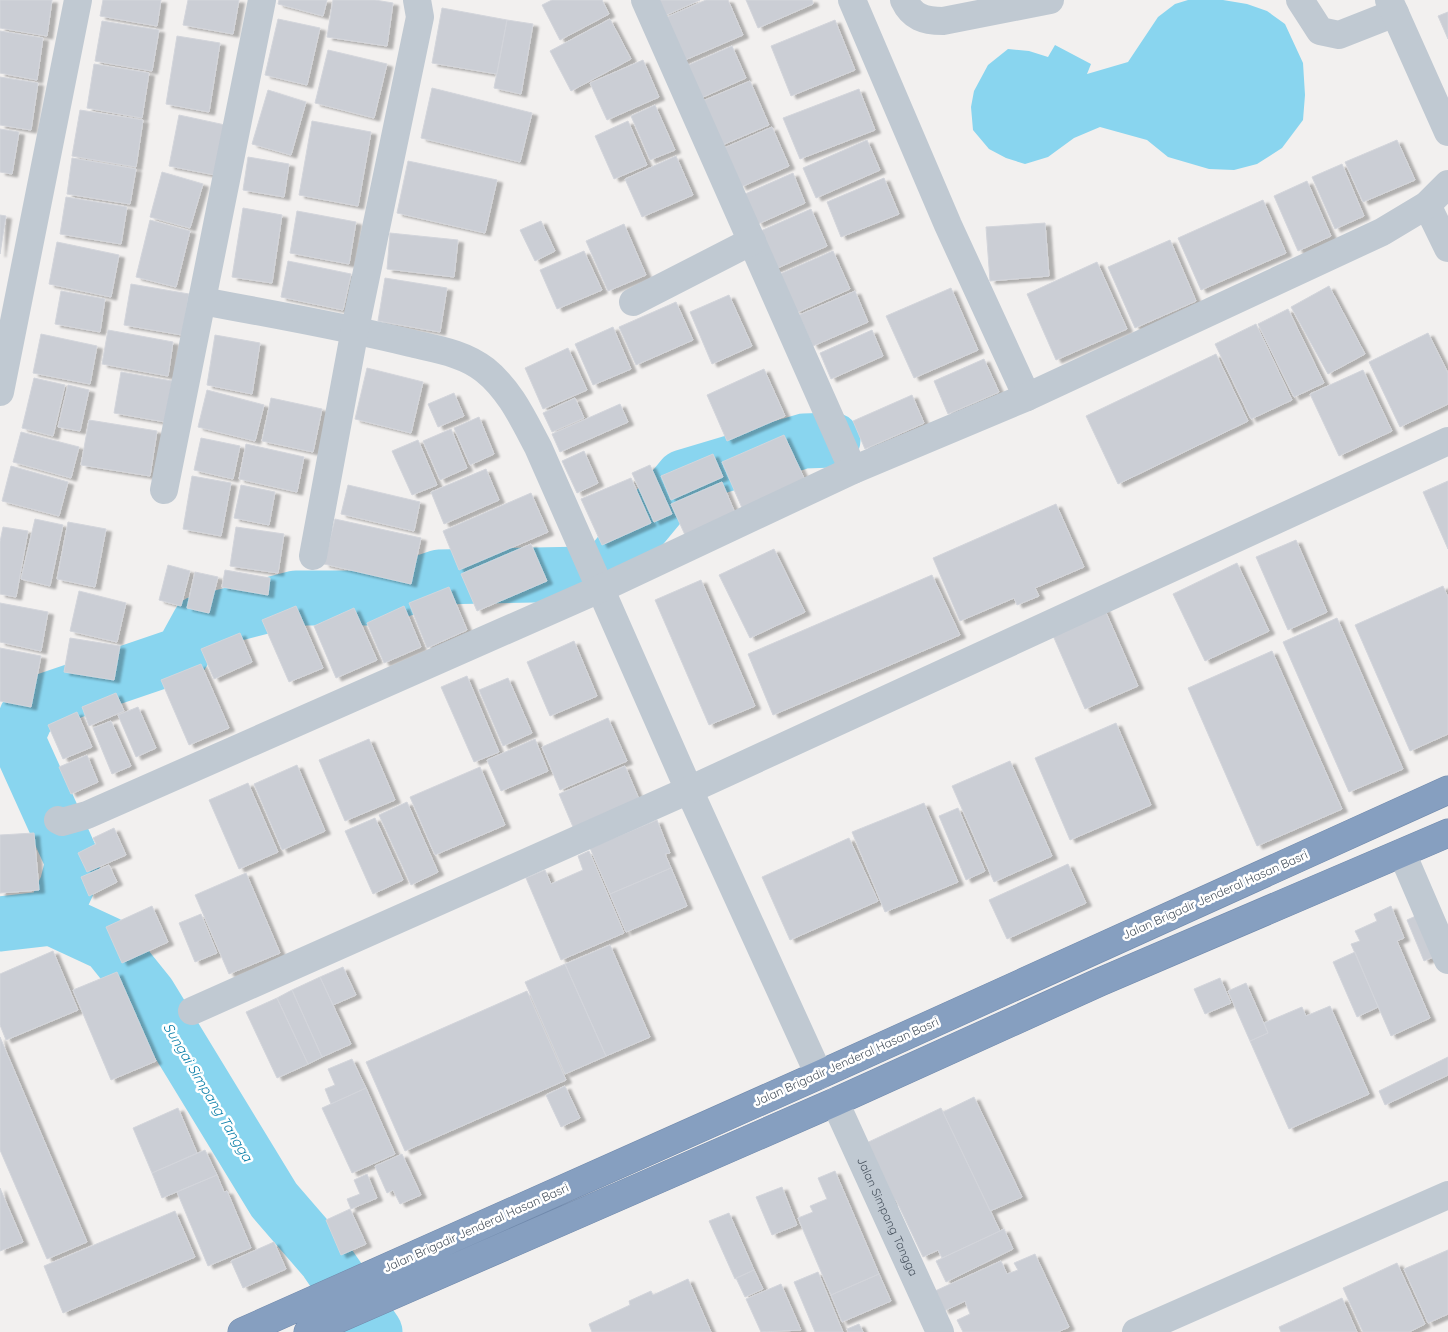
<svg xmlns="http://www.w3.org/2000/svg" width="1448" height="1332" viewBox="0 0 1448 1332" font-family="Quicksand,sans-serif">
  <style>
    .water { fill: #89d5ef }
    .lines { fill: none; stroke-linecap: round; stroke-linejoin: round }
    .river { stroke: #89d5ef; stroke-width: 55 }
    .building { fill: #cbced5; stroke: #d3d5db; filter: url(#shadow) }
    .highway-casing { stroke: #718aac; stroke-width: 29 }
    .minor { stroke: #c0c9d2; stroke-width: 28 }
    .highway { stroke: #869fc0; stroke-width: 28 }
    .labels { text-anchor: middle; stroke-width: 5; stroke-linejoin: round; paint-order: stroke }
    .street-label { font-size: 12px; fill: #47525e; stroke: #fff }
    .water-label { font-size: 14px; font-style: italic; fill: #087ea8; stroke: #fff }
  </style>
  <defs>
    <filter id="shadow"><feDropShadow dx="5.5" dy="3" stdDeviation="1" flood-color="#0004"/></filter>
  </defs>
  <rect width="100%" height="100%" fill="#f2f0ef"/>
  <!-- water -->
  <path class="water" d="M1188 0H1223L1247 4 1267 11 1285 24 1303 63 1305 95 1303 120 1282 148 1257 164 1234 170 1209 169 1168 157 1147 140 1100 127 1074 138 1048 157 1025 164 1006 158 989 149 973 130 971 107 974 91 988 65 1008 49 1029 51 1048 57 1055 45 1091 64 1087 74 1128 62 1158 17 1175 4Z"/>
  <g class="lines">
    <!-- river -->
    <path class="river" d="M612 563 683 477 804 441 833 440
      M52 918 67 886 73 862 17 738 27 715 44 701 182 654 199 623 296 598H377L439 577 586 574
      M0 924 52 918 108 944 149 995 274 1200 325 1259 375 1332"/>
  </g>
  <!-- building -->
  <path class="building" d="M0 0H52L47 36 0 28Z
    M103 0H161L157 26 100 16Z
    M188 0H239L233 34 183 25Z
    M279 0H327L323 16 278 4Z
    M333 0H375L393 3 387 46 327 37Z
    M552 0H602L609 14 560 40 542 5Z
    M657 0H700L664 16Z
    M706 0H728L743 35 678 63 660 20Z
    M746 0H812L813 4 758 28Z
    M442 8 507 20 497 74 432 63Z
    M1448 12V39L1438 16Z
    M278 19 320 28 307 85 265 75Z
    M610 19 631 59 571 91 550 51Z
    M507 20 533 24 521 94 494 88Z
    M835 20 855 70 791 96 771 46Z
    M102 21 159 30 152 71 95 61Z
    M0 31 43 38 37 80 0 73Z
    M177 36 220 43 209 112 166 104Z
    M732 46 746 78 692 102 677 70Z
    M328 50 387 64 374 118 315 103Z
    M643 60 659 97 607 120 590 83Z
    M94 64 149 73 142 118 87 108Z
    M0 77 38 83 31 130 0 125Z
    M750 81 769 125 720 146 700 102Z
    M432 88 532 113 520 162 421 138Z
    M859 89 875 130 800 159 783 118Z
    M268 90 306 102 291 155 252 144Z
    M655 105 675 150 650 160 631 116Z
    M80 110 143 120 136 167 72 156Z
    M179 115 225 125 215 175 169 166Z
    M312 121 371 132 358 206 299 195Z
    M628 121 647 165 614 179 595 136Z
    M772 127 789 166 741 187 724 148Z
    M0 129 19 132 12 174 0 172Z
    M867 140 880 170 816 198 803 168Z
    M1397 140 1415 180 1363 202 1345 162Z
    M676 156 693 195 642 217 625 179Z
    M248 157 289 164 284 197 243 190Z
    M72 158 136 169 130 204 67 194Z
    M408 161 497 180 485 233 397 213Z
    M1342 164 1364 216 1335 229 1312 177Z
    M162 172 203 184 190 228 150 217Z
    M793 173 805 203 758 224 745 194Z
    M884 178 899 214 841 237 827 202Z
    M1307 181 1331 236 1298 251 1274 196Z
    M66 197 127 207 121 244 60 234Z
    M1263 200 1286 253 1201 290 1178 238Z
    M243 208 282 215 272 283 232 277Z
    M811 209 827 246 773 270 756 233Z
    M297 211 356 222 349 264 290 253Z
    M0 215 6 216 0 254Z
    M150 220 190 231 176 287 136 277Z
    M541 221 555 251 535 261 520 230Z
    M1045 223 1049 276 990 281 986 227Z
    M624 224 646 275 608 291 586 241Z
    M390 233 458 240 454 277 387 269Z
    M1170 240 1196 301 1135 328 1108 267Z
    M57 242 119 255 111 297 49 284Z
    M584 251 602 290 557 309 540 270Z
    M833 251 850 289 796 313 780 274Z
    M288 261 351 274 343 310 281 297Z
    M1097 262 1127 329 1056 360 1027 294Z
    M385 278 447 288 440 332 378 321Z
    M131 284 189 294 182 335 124 325Z
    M1329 286 1365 354 1328 374 1291 307Z
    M951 288 978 350 914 378 886 316Z
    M61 291 105 299 100 332 55 324Z
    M855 291 868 322 813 346 799 315Z
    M729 295 752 346 712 364 690 312Z
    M676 302 693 340 636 365 619 327Z
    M1288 309 1324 383 1294 397 1258 324Z
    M1256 324 1292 400 1251 419 1215 344Z
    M613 327 631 369 593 385 575 344Z
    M108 330 173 342 168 376 102 364Z
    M872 330 883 356 831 379 820 353Z
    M1428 333 1448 373V404L1400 427 1369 362Z
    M41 334 97 346 90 384 33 373Z
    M215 335 260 343 252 394 207 385Z
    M568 348 587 390 543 409 525 368Z
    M1216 354 1248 421 1118 484 1086 416Z
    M984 359 999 392 948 414 934 381Z
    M367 368 423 382 411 433 355 419Z
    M764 369 785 416 727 441 707 395Z
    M1363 370 1392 431 1339 456 1310 394Z
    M121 372 172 381 165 422 114 413Z
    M34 378 65 385 53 436 22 428Z
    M68 385 89 390 80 431 58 427Z
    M207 390 264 405 255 441 198 427Z
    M454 393 464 416 438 427 428 404Z
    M912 395 924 423 865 449 853 421Z
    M271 398 322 409 313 452 262 441Z
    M575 398 584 418 552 432 543 413Z
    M620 404 628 422 560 452 552 434Z
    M479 417 494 454 470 465 454 428Z
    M89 420 157 431 150 476 81 465Z
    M451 429 467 468 440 480 423 441Z
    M21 432 79 447 71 478 13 462Z
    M784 435 805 480 742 508 722 462Z
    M201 438 240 446 233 479 194 470Z
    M418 440 437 485 412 495 392 451Z
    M246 444 304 457 297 492 239 479Z
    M584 451 598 483 577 493 562 461Z
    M713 454 723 477 671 500 661 476Z
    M650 465 672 514 654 522 632 473Z
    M11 466 68 482 59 516 2 501Z
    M486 469 499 500 444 524 431 492Z
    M192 476 231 483 221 536 183 529Z
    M631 478 651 523 602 545 581 499Z
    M1448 481V549L1423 492Z
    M722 482 735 513 685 535 671 504Z
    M241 485 275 492 269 525 234 518Z
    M348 485 420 502 414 531 341 514Z
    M531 493 548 532 459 570 443 531Z
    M1056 504 1084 567 1035 588 1039 596 1017 605 1014 598 960 621 933 558Z
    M35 519 63 525 50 586 21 579Z
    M335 519 421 538 411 584 324 564Z
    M68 522 106 529 95 587 57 579Z
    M3 527 28 531 16 597 0 594V542Z
    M236 527 284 534 278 573 230 566Z
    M1296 540 1327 612 1288 630 1256 557Z
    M531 544 547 581 477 611 461 574Z
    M774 549 805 612 750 638 719 575Z
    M1237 563 1269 631 1205 661 1173 594Z
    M168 565 190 571 181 606 159 600Z
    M225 570 270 578 268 595 222 587Z
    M195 572 218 577 209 613 187 608Z
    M932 575 960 635 773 715 748 654Z
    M701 580 755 706 709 725 655 600Z
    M1443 586 1448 597V734L1410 751 1355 625Z
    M449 587 467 630 427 648 409 603Z
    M79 591 126 603 117 642 70 631Z
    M0 603 48 612 41 651 0 642Z
    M296 606 323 668 289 682 262 620Z
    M404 606 421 647 384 663 367 623Z
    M354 608 377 660 336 678 314 626Z
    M1104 608 1138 686 1085 709 1051 631Z
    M1337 618 1403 769 1349 792 1283 642Z
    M240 633 252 662 214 679 201 649Z
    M70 638 120 646 114 680 64 672Z
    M574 641 597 696 550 716 527 662Z
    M0 648 41 656 31 707 0 701Z
    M1272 651 1342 809 1257 846 1188 688Z
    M201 664 229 728 189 745 161 680Z
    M467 676 499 752 474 762 441 687Z
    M508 678 532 733 503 746 479 690Z
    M116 693 124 711 89 726 82 707Z
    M138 707 156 748 136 757 118 715Z
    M77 712 92 747 63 759 48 725Z
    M608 718 627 761 560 790 542 747Z
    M111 721 131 766 112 774 93 728Z
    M1116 723 1151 805 1070 840 1035 758Z
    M369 739 395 800 345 821 319 760Z
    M535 739 548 771 501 791 487 760Z
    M87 755 98 782 71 794 59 767Z
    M1010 761 1052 856 994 882 952 786Z
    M297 765 325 831 282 850 254 784Z
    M625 766 639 799 573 827 559 794Z
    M480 767 505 825 435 855 410 797Z
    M248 783 278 852 239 869 209 800Z
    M407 802 438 872 411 885 379 815Z
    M924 803 958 882 885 912 852 832Z
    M958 808 985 871 966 880 939 816Z
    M375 818 403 880 373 894 345 831Z
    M657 820 670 853 665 854 671 868 610 894 590 848Z
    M114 828 126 855 87 872 78 853 96 844 93 838Z
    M34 833 39 890 0 893V835Z
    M849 838 878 901 790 940 762 877Z
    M589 851 624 933 561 960 526 878 545 870 551 884 583 870 578 856Z
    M1068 864 1086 903 1007 939 989 900Z
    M109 865 117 882 89 896 81 877Z
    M671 868 687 906 626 932 610 894Z
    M246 873 280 953 229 974 195 895Z
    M152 906 168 942 122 963 106 927Z
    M1391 906 1404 938 1397 941 1430 1018 1391 1036 1351 944 1360 941 1355 931 1377 921 1374 914Z
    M201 914 217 953 195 962 179 923Z
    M1420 914 1438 955 1424 961 1407 920Z
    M610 945 650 1037 606 1056 565 964Z
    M53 951 78 1010 6 1040 0 1025V974Z
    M1355 952 1378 1007 1357 1017 1333 962Z
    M565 964 606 1056 565 1074 525 982Z
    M343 967 356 995 333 1005 320 977Z
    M117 972 156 1061 111 1080 73 990Z
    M320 977 351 1044 322 1057 292 990Z
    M1220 978 1231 1003 1205 1014 1194 989Z
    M1246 983 1268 1033 1250 1041 1228 991Z
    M292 990 322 1057 308 1064 277 998Z
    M527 991 566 1080 405 1151 366 1062Z
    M277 998 308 1064 277 1078 246 1012Z
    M1330 1006 1369 1094 1289 1129 1250 1041 1268 1033 1264 1023 1302 1007 1306 1016Z
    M0 1037 87 1242 47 1259 0 1150Z
    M1448 1057V1075L1385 1105 1379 1091Z
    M352 1059 366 1088 331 1104 325 1089 335 1085 328 1069Z
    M565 1086 580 1118 561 1127 546 1095Z
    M366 1088 395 1154 352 1173 322 1108Z
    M974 1097 1022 1197 990 1211 943 1112Z
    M178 1108 197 1153 152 1173 133 1128Z
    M941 1108 1000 1231 942 1258 938 1250 923 1257 896 1200 888 1204 860 1146Z
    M205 1150 217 1175 162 1198 152 1173Z
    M402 1154 421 1195 400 1204 393 1190 387 1193 375 1166Z
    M835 1171 879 1274 831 1295 798 1218 813 1212 810 1206 827 1199 818 1178Z
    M367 1174 377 1198 351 1209 347 1199 360 1194 354 1180Z
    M217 1175 224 1192 227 1191 251 1248 208 1266 177 1192Z
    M782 1187 797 1225 772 1235 756 1197Z
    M0 1188 23 1242 0 1251Z
    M350 1209 366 1244 341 1255 326 1220Z
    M175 1211 195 1257 63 1313 44 1266Z
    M729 1213 754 1270 735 1279 709 1221Z
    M1004 1229 1013 1249 946 1282 936 1261Z
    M274 1242 286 1269 243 1288 231 1261Z
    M1448 1250V1314L1428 1323 1404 1269Z
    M1035 1254 1069 1327 1058 1332H963L957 1320 970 1314 965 1301 944 1311 935 1291 1001 1261 1007 1274 1018 1270 1014 1263Z
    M1397 1263 1425 1324 1409 1332H1363L1343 1288Z
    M754 1270 763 1289 745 1297 736 1278Z
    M818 1272 843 1332H815L794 1282Z
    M879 1274 891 1301 842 1322 831 1295Z
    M688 1279 711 1332H592L589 1324 630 1305 629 1301 651 1291 653 1295Z
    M781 1284 801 1330 761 1332 746 1299Z
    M1342 1298 1357 1332H1281L1279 1327Z
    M859 1324 863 1332H848L847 1329Z"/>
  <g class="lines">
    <defs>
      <path id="highway" d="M242 1332 819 1075 1448 790
        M308 1332 835 1102 1100 982 1448 833"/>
    </defs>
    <!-- highway casing -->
    <use href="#highway" class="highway-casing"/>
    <!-- minor -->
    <g class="minor">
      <path d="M645 0 853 470"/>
      <path d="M852 0 948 225 1027 397"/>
      <path d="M904 0C912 17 924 21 943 21L1050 0"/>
      <path d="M1300 0 1320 31 1339 35 1395 13"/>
      <path d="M1389 0 1448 132"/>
      <path d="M1427 205 1448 248"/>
      <path d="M202 301C272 314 341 326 410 343 435 349 464 353 485 370 510 390 523 419 538 447L689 790 819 1075"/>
      <path d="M633 302 752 241"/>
      <path d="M0 392 78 0"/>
      <path d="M164 490 262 0"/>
      <path d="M313 556 355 329 420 17 417 0"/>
      <path d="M58 820 62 822 87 815 602 588 853 470 1027 397 1382 232 1427 205 1448 184"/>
      <path d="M1402 853 1448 960"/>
      <path d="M192 1011 689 790 1448 441"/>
      <path id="s1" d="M835 1102 940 1332"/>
      <path d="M1136 1332 1448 1195"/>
    </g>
    <!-- highway -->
    <use href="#highway" class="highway"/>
  </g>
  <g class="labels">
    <!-- street labels -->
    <g class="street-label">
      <text transform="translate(1215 895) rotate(-24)" y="4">Jalan Brigadir Jenderal Hasan Basri</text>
      <text transform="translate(846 1062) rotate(-24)" y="4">Jalan Brigadir Jenderal Hasan Basri</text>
      <text dy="4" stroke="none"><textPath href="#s1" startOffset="126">Jalan Simpang Tangga</textPath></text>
      <text transform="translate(476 1228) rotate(-24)" y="4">Jalan Brigadir Jenderal Hasan Basri</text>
    </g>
    <!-- water labels -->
    <g class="water-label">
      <text transform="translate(208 1092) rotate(59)" y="5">Sungai Simpang Tangga</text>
    </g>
  </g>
</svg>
